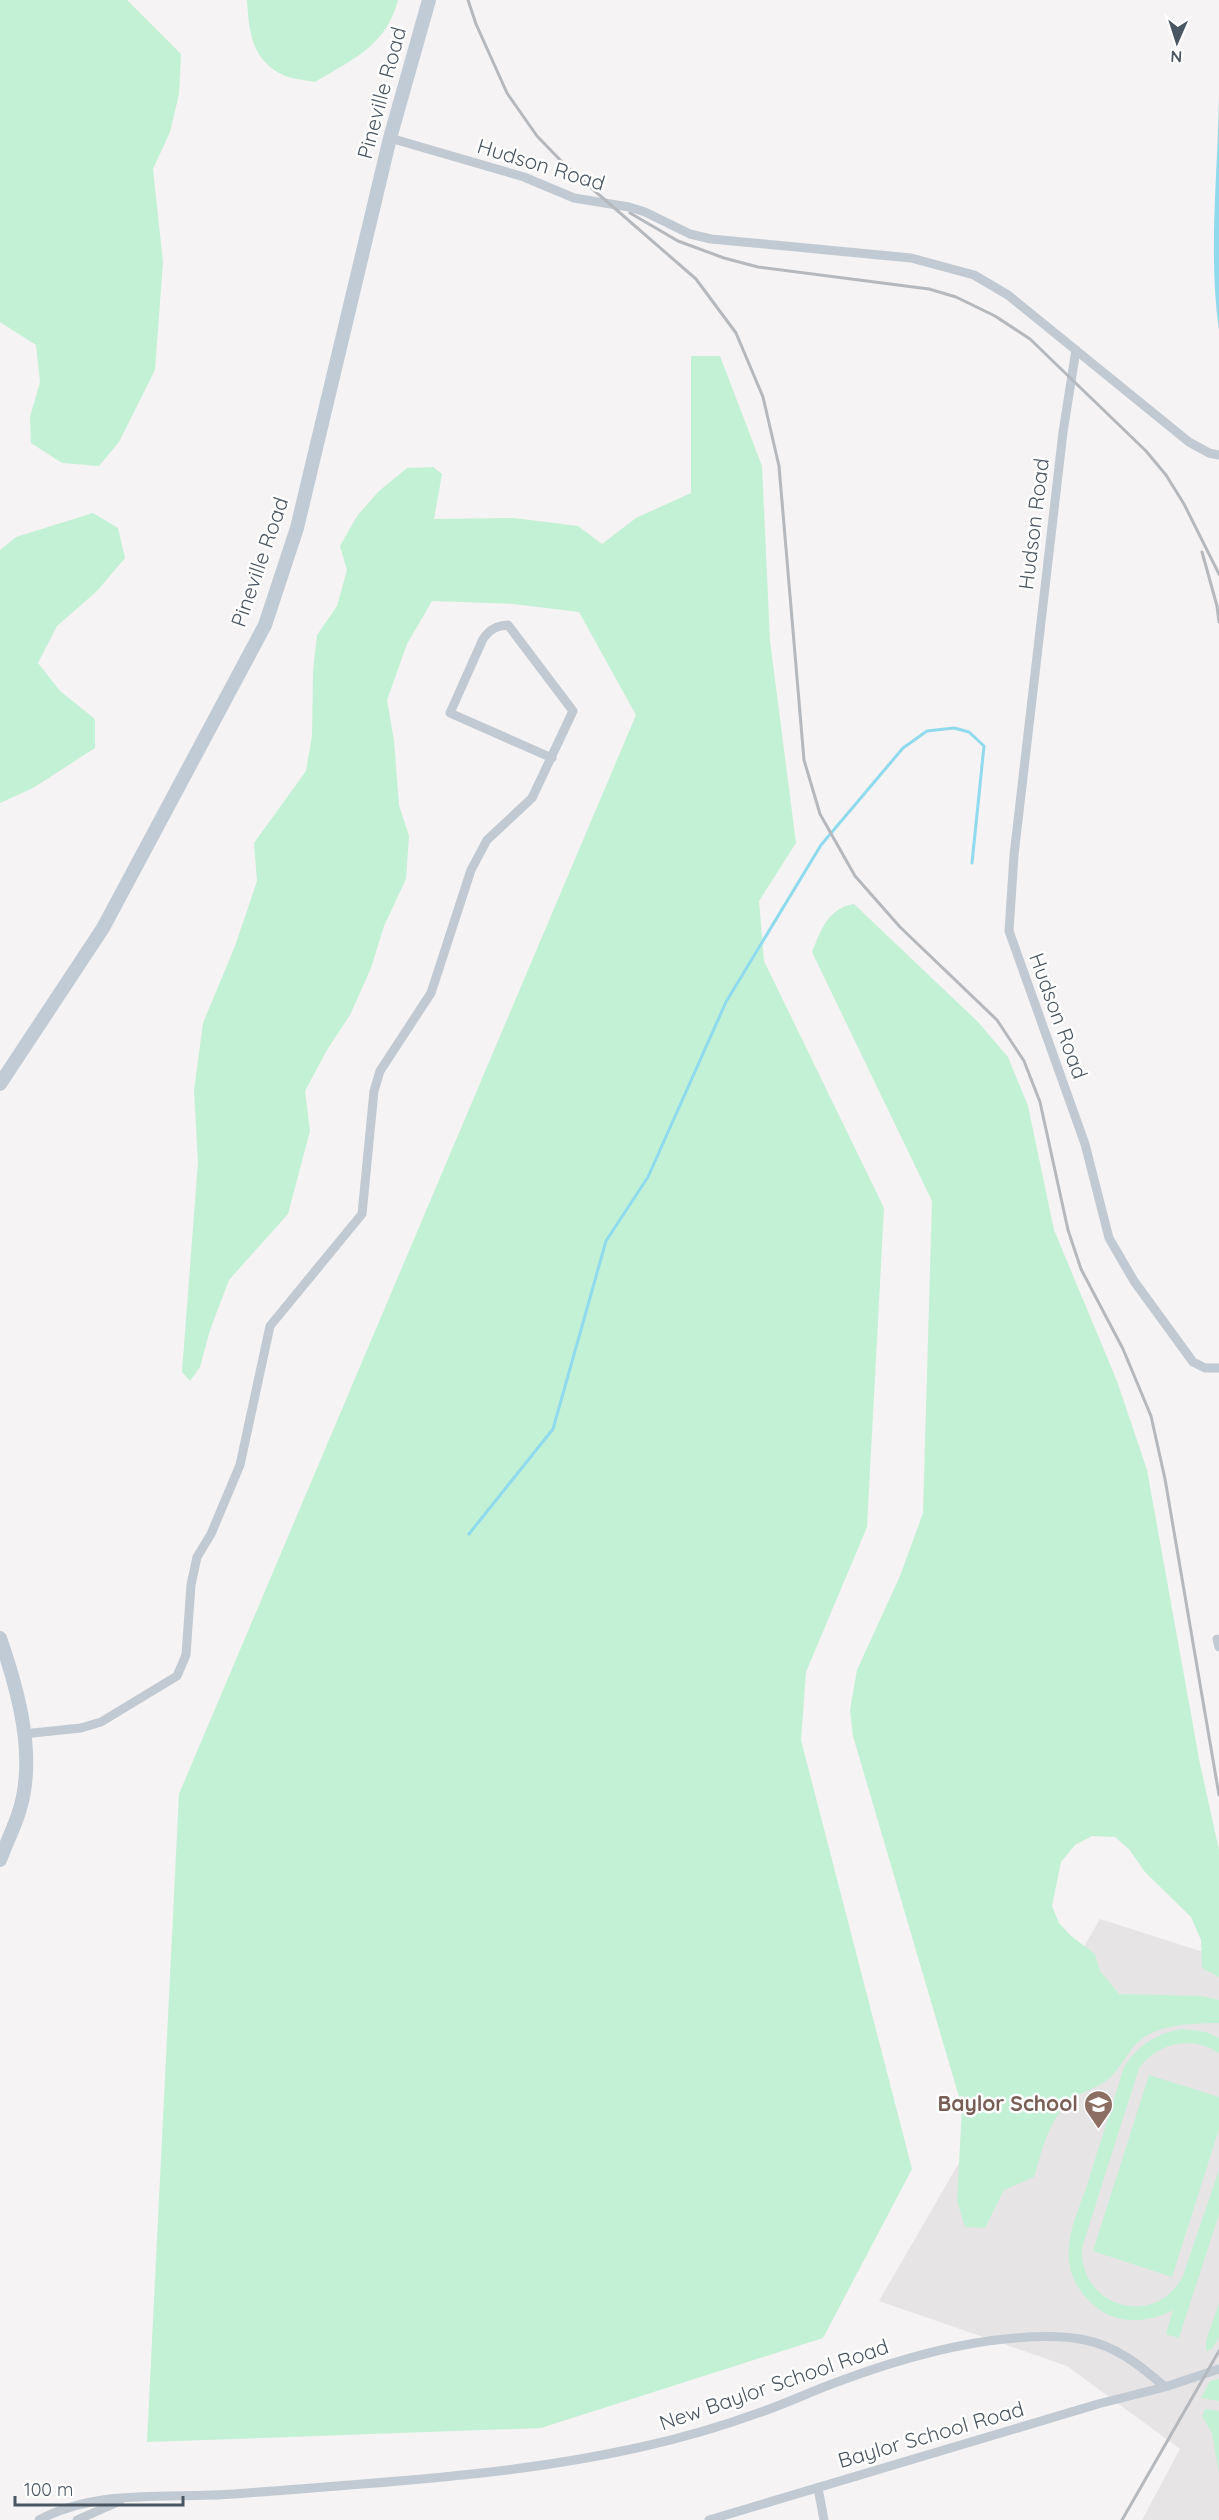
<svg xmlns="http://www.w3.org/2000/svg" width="1219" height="2520" viewBox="0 0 1219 2520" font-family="Quicksand,sans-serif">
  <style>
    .education { fill: #e6e4e5 }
    .green { fill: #c3f1d5 }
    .water { fill: #90daee }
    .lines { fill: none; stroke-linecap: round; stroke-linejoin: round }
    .stream { stroke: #90daee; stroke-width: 3 }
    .minor { stroke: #c1cad2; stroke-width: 9 }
    .secondary { stroke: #c1cbd6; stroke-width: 14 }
    .rail { stroke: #b5b8bd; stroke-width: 3 }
    .labels { text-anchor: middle; stroke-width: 5; stroke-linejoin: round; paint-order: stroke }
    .street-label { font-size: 21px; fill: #4a5661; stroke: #fff }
    .education-label { font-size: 21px; font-weight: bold; fill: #785e54; stroke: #fff; text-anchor: end }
  </style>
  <rect width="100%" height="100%" fill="#f5f3f3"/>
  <!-- education -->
  <path class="education" d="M1100 1919 1219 1957V2520H1142L1180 2449 1067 2366 879 2301Z"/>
  <!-- green -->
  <path class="green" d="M0 0H127L181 54 179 94 170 132 153 169 163 262 155 370 119 442 99 466 62 463 31 443 30 417 40 382 36 345 0 322Z
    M247 0H398C386 46 353 59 315 82 305 80 292 79 283 75 251 59 249 32 247 0Z
    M691 356H720L762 466 770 641 796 843 759 901 764 961 884 1208 867 1527 806 1672 801 1740 912 2169 823 2338 541 2428 147 2442 179 1794 636 715 579 612 514 604 432 601 407 644 387 700 394 741 399 805 409 836 406 879 384 926 371 968 350 1015 327 1050 305 1091 310 1131 288 1214 229 1280 210 1330 200 1367 190 1381 182 1372 198 1162 194 1090 203 1023 235 946 257 881 254 843 306 771 312 736 313 671 317 635 337 606 347 570 340 546 357 516 379 491 407 468 433 467 442 474 434 519 514 518 578 526 602 544 636 518 691 493Z
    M93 513 118 528 125 558 97 591 57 626 38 663 60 691 95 719V748L33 788 0 803V550L16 537Z
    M854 904 978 1022 1008 1057 1028 1106 1054 1230 1117 1381 1147 1470 1200 1764 1219 1850V1977L1202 1968 1201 1940 1191 1917 1145 1872 1129 1849 1115 1837 1092 1836 1075 1845 1061 1862 1052 1906 1059 1923 1071 1936 1095 1954 1100 1971 1119 1994 1201 1996 1219 2000V2023C1194 2023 1154 2024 1136 2044 1126 2055 1119 2070 1107 2080 1099 2087 1085 2091 1075 2097 1049 2116 1043 2148 1034 2177L1004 2190 985 2228 965 2227 957 2201 962 2107 853 1736 850 1710 857 1670 900 1576 923 1513 932 1201 812 952C821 930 828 908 854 904Z
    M1182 2029 1206 2032 1219 2038V2053C1191 2035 1159 2042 1139 2068L1087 2232C1085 2240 1081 2248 1082 2255 1086 2311 1158 2326 1183 2276L1219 2170V2214L1179 2338 1166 2334 1173 2310C1152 2321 1125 2325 1103 2312 1085 2300 1071 2282 1069 2261 1066 2235 1079 2209 1087 2185 1099 2146 1112 2107 1124 2067 1139 2045 1155 2034 1182 2029Z
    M1149 2075 1219 2097V2129L1172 2277 1093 2251Z
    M1219 2303V2337L1212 2349 1206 2351V2341Z
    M1219 2379V2401L1201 2398 1210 2381Z
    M1205 2409 1219 2411V2473L1212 2433 1202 2416Z"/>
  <!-- water -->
  <path class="water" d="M1219 95V331C1208 253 1218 173 1219 95Z"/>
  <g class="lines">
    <!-- stream -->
    <path class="stream" d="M469 1534 553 1429 606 1241 648 1177 726 1002 821 845 903 748 927 731 954 728 969 732 984 746 972 863"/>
    <!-- minor -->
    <path class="minor" d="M390 138 524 177 574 198 629 207 645 212 690 234 711 239 911 258 974 275 1008 295 1189 442 1209 453 1219 455
      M1076 350 1063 432 1014 855 1009 931 1085 1144 1109 1238 1134 1281 1193 1362 1205 1368H1219
      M1217 1639 1219 1647
      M23 1734 81 1728 101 1722 177 1676 186 1655 191 1585 197 1557 211 1534 240 1465 270 1326 362 1214 374 1091 380 1071 431 993 471 870 487 840 532 798 573 711 508 625C496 626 490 629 483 639L450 713 552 758
      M818 2488 824 2520
      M39 2520C99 2488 169 2499 234 2494 369 2483 508 2477 641 2447 683 2438 723 2426 764 2411 790 2402 814 2390 840 2381 896 2360 955 2343 1015 2338 1039 2336 1062 2335 1085 2340 1116 2346 1141 2366 1165 2387
      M77 2520 120 2501
      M709 2520 1098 2404 1165 2387 1219 2369"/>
    <!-- secondary -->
    <path class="secondary" d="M0 1084 103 928 265 625 297 528 390 138 429 0
      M0 1638C18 1690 37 1757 19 1812 14 1828 6 1844 0 1860"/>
    <!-- rail -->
    <path class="rail" d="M468 0 476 24 507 93 537 136 566 166 696 279 736 333 763 397 779 466 804 760 820 814 855 876 900 927 997 1020 1024 1061 1040 1102 1068 1230 1081 1269 1123 1349 1151 1416 1165 1479 1219 1795
      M630 213 678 241 724 258 758 267 929 289 956 297 995 316 1030 339 1146 451 1166 475 1184 504 1219 574
      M1202 552 1217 606 1219 622
      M1122 2520 1219 2351"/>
  </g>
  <!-- icons -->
  <defs>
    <symbol id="school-pin" viewBox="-11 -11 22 30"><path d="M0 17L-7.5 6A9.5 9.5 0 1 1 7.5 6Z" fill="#8d6e63" stroke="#fff"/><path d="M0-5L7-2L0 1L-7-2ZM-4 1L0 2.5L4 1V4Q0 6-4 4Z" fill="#fff"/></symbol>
  </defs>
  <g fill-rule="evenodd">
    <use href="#school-pin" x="1082" y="2088" width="33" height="45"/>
  </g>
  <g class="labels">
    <!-- street labels -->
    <g class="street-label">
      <text transform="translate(382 93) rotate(-75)" y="7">Pineville Road</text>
      <text transform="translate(541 165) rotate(17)" y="7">Hudson Road</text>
      <text transform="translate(1034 524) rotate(-83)" y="7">Hudson Road</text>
      <text transform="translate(260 562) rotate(-71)" y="7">Pineville Road</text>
      <text transform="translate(1058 1016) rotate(70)" y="7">Hudson Road</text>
      <text transform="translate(774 2385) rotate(-19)" y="7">New Baylor School Road</text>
      <text transform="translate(931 2435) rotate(-16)" y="7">Baylor School Road</text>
    </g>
    <!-- education labels -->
    <g class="education-label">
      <text x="1078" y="2111">Baylor School</text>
    </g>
  </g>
  <!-- north arrow -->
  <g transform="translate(1177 42) rotate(183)" stroke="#ffffff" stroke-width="4.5" paint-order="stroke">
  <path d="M0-4.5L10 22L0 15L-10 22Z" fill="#4a5661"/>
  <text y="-9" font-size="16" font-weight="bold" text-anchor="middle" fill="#4a5661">N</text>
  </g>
  <!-- scale -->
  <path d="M15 2496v9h168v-9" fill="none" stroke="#4a5661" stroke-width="3"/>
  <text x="24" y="2496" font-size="18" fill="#4a5661" stroke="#ffffff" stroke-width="4.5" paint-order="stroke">100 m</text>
</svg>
